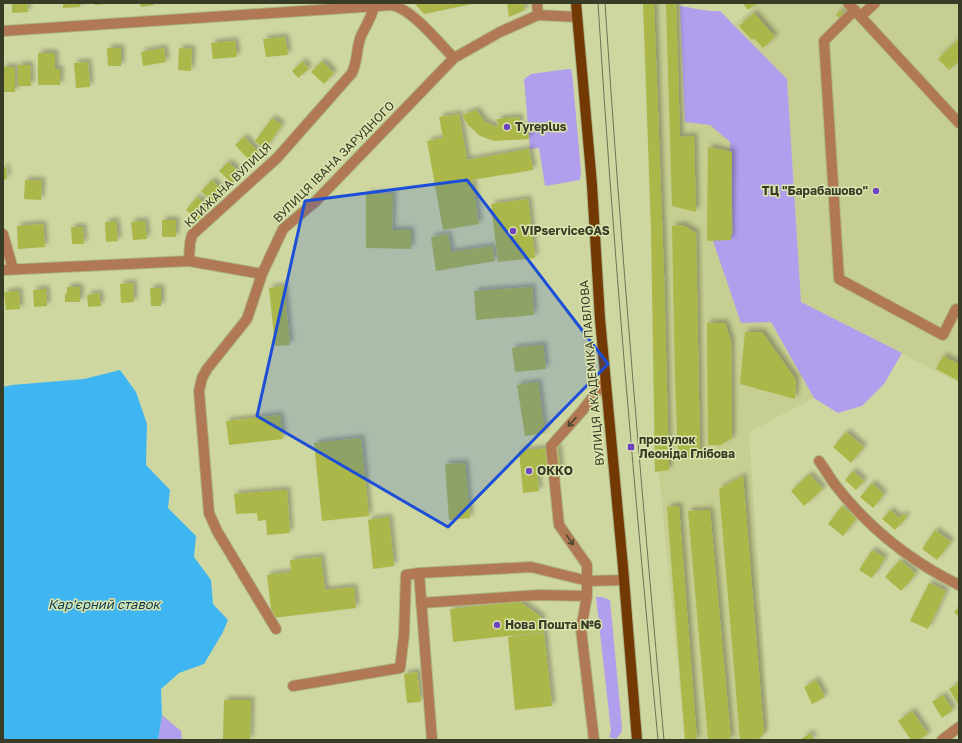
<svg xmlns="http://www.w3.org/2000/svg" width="962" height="743" viewBox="0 0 962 743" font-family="'Golos Text',sans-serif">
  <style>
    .built { fill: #c6ce91 }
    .green { fill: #b19eec }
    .water { fill: #3fb6f1 }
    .building { fill: #acb74a; filter: url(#shadow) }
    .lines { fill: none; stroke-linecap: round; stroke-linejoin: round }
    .minor-casing { stroke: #aeb586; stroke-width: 12 }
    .major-casing { stroke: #aeb586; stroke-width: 12 }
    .minor { stroke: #b07853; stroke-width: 10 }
    .major { stroke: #723905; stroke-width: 10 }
    .tram { stroke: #6e7352; stroke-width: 1 }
    .oneway { stroke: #4a442d }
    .marked { fill: #1d4ed8; fill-opacity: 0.2; stroke: #1d4ed8; stroke-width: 3; stroke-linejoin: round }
    .poi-dot { fill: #6e45be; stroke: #dce4ae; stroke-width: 1.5 }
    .labels { text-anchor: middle; stroke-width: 3; stroke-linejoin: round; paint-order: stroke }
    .poi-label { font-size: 12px; font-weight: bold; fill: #383b26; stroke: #dce4ae; text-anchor: start }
    .street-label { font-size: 12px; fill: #383b26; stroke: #dce4ae }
    .water-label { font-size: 13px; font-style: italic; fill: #0a3d55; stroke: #dce4ae }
  </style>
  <defs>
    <filter id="shadow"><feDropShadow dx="3.5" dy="-3.5" stdDeviation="2" flood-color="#0004"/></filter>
  </defs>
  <rect width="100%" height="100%" fill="#cfd7a1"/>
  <!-- built -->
  <path class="built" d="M644 3H680L685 122 710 125 730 142 733 234 711 235 771 322 814 398 749 432 769 729 760 740H685L658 463 652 231Z
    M747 3H959V383L801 302 787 79 733 25 752 9Z"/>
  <!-- green -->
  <path class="green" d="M680 6C694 8 707 12 720 11L787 79 801 302 902 353 884 384 862 406 838 413 814 398 771 322 741 323 711 235 733 234 730 142 710 125 685 122Z
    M568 69H571L572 72 581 171 580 180 545 186 539 148 530 149 524 79 531 74Z
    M596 597H602L610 600 622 728 621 733 616 739 609 737 611 731Z
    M162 715 181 731 182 740H158Z"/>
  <!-- water -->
  <path class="water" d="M120 370 136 392 147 424 146 465 170 490 168 508 196 536 194 557 211 580 213 604 228 620 223 632 204 664 179 673 161 689 162 715 158 740H3V387L12 385 84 379Z"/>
  <!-- building -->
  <path class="building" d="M12 3H27L28 12 12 13Z
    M63 3H80V7L63 8Z
    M94 3H106V4L95 5Z
    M140 3H154V5L141 7Z
    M414 3H471L472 4 424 14Z
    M507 3H524L525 10 509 17Z
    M643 3H654L664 273 669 470 655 472 651 230Z
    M666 3H676L680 137 694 136 696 212 672 206Z
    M742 3H757L748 10Z
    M840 10 844 14 840 19 836 15Z
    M754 13 775 37 763 48 754 38 752 40 739 26Z
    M285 37 288 55 266 57 263 39Z
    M959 39V61L949 70 938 59Z
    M235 41 237 57 213 59 211 43Z
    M107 48H121V66H108Z
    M164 48 166 62 143 66 141 52Z
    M179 48 192 49 191 71 178 70Z
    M38 53H55V69H60V85H38Z
    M303 61 309 69 298 78 292 71Z
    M322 61 334 73 324 84 311 72Z
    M88 62 90 87 76 88 74 63Z
    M18 65H30L31 86H18Z
    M3 67H15V92H3Z
    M476 110 485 122 494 126 498 127 497 119 519 117 520 127H528L529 139 494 141 480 136 468 125 462 115Z
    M459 114 467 160 529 149 533 170 472 180 479 224 443 230 427 141 443 138 439 117Z
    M272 118 282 125 265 149 255 141Z
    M244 137 259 153 250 161 235 145Z
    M708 147 732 152 731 240 707 241Z
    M228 162 241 174 232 183 219 171Z
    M3 167H6L7 179 3 180Z
    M25 180 42 181 41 200 24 199Z
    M212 180 224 192 213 203 201 191Z
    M366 194H393L392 230H411V249L366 248Z
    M197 197 209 207 198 220 186 210Z
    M528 199 535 258 498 262 491 204Z
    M162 220H176V237H162Z
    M116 221 118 241 106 242 105 222Z
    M145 221 147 239 133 240 131 222Z
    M43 224 45 247 18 249 17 226Z
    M683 225 696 233 700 454 690 457H678L675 380 672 226Z
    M71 227H83L84 244H72Z
    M448 234 451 252 492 246 495 261 436 271 431 237Z
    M133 283 134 302 121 303 120 284Z
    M284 286 290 345 275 346 269 288Z
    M67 287H80V302H65V294H67Z
    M532 287 534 315 476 320 474 291Z
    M150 288H161V306H151Z
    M46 289 47 306 34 307 33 290Z
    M19 291 20 309 6 310 4 292Z
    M99 293 101 306 88 307 87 295Z
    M707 323H725L731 341 732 438 721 445H708Z
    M745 332H762L796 380 795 399 740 384Z
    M543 345 546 369 515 372 512 348Z
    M943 356 959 364V381L936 369Z
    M538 382 545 433 525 436 517 385Z
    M280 415 283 439 229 445 226 421Z
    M846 432 864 447 851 463 833 447Z
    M361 438 369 516 322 521 314 443Z
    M558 447 561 474 549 475 548 467 537 469 539 491 523 493 519 451Z
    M465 463 470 518 449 520 445 464Z
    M853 471 864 481 856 490 845 480Z
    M809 474 823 489 804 506 791 491Z
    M743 476 764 733 758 740H740L719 489Z
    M872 483 884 494 873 508 860 497Z
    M287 490 290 533 267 535 266 520 258 521 257 513 236 514 234 494Z
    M679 506 697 740H685L667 507Z
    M842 506 857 518 843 536 828 524Z
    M710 510 731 740H708L688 511Z
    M890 510 899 518 903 514 907 517 895 530 882 519Z
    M389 517 394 566 373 569 368 520Z
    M935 530 951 542 937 560 922 549Z
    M872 550 885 558 872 578 859 570Z
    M321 557 325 590 354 587 356 608 272 618 267 575 291 572 290 560Z
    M900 560 916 574 901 591 885 577Z
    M929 583 946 591 928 629 910 621Z
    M519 601 541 617 544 632 453 642 450 609Z
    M959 607V617L954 612Z
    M544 633 552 706 515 710 508 637Z
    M417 672 421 702 407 703 404 674Z
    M816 680 825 697 812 704 804 687Z
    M959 683V706L949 689Z
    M943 695 953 710 942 718 932 702Z
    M224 700H251L250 740H223Z
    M912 711 928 734 919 740H911L898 721Z
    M810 733 815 740H800Z"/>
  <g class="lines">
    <defs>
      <path id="minor" d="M537 3 538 15
        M848 3 959 123
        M855 10 824 41 839 279 943 335 956 309 959 311
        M861 16 875 3
        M3 31 392 5C413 10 438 42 454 58
        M3 234 13 269
        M189 261 262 274
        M3 270 189 261 190 243 192 235 277 158 352 73C358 61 356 48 361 36 366 25 372 17 374 6
        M819 461C825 469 830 478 836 486 869 528 912 562 959 585
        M421 603 539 595 587 596
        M276 629 217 531 209 513 199 391 202 378 207 369 247 319 262 274 283 229 315 202 454 58 500 32 538 15 577 17
        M293 686 400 668 404 635 406 575 419 573
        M432 740 419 573 531 567 588 581 624 580
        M594 740 581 629 587 596V565L559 525 551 446 582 411 605 381
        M942 740 959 727"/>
      <path id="major" d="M576 3 592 185 600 319 623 567 637 740"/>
    </defs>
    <!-- minor casing -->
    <use href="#minor" class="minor-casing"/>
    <!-- major casing -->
    <use href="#major" class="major-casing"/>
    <!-- minor -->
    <use href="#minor" class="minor"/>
    <!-- major -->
    <use href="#major" class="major"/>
    <!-- tram -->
    <path class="tram" d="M598 3C613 249 635 494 658 740
      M605 3C621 249 642 495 664 740"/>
  </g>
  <!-- one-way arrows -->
  <defs><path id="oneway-shaft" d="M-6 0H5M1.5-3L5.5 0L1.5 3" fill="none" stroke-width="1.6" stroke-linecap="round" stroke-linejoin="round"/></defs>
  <g class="oneway">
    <use href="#oneway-shaft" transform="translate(572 422) rotate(132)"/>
    <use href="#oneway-shaft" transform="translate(570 540) rotate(55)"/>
  </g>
  <!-- marked area -->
  <path class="marked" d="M467 180 608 364 448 527 257 416 305 201Z"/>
  <!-- markers -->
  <g class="poi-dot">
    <circle cx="507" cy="127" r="4"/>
    <circle cx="876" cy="191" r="4"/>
    <circle cx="513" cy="231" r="4"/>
    <rect x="627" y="443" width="8" height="8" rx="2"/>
    <circle cx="529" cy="471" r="4"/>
    <circle cx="497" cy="625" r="4"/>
  </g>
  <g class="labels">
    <!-- poi labels -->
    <g class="poi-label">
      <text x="515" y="131">Tyreplus</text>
      <text x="868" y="195" text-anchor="end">ТЦ "Барабашово"</text>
      <text x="521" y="235">VIPserviceGAS</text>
      <text x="639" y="444">провулок<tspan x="639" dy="14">Леоніда Глібова</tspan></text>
      <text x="537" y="475">ОККО</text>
      <text x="505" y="629">Нова Пошта №6</text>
    </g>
    <!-- street labels -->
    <g class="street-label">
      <text transform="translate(334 162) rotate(-45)" y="4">ВУЛИЦЯ ІВАНА ЗАРУДНОГО</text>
      <text transform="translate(228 185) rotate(-44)" y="4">КРИЖАНА ВУЛИЦЯ</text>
      <text transform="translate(592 373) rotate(-95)" y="4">ВУЛИЦЯ АКАДЕМІКА ПАВЛОВА</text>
    </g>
    <!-- water labels -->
    <g class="water-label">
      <text x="104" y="609">Кар'єрний ставок</text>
    </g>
  </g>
  <!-- border -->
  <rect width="962" height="743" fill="none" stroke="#383b26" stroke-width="8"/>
</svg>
